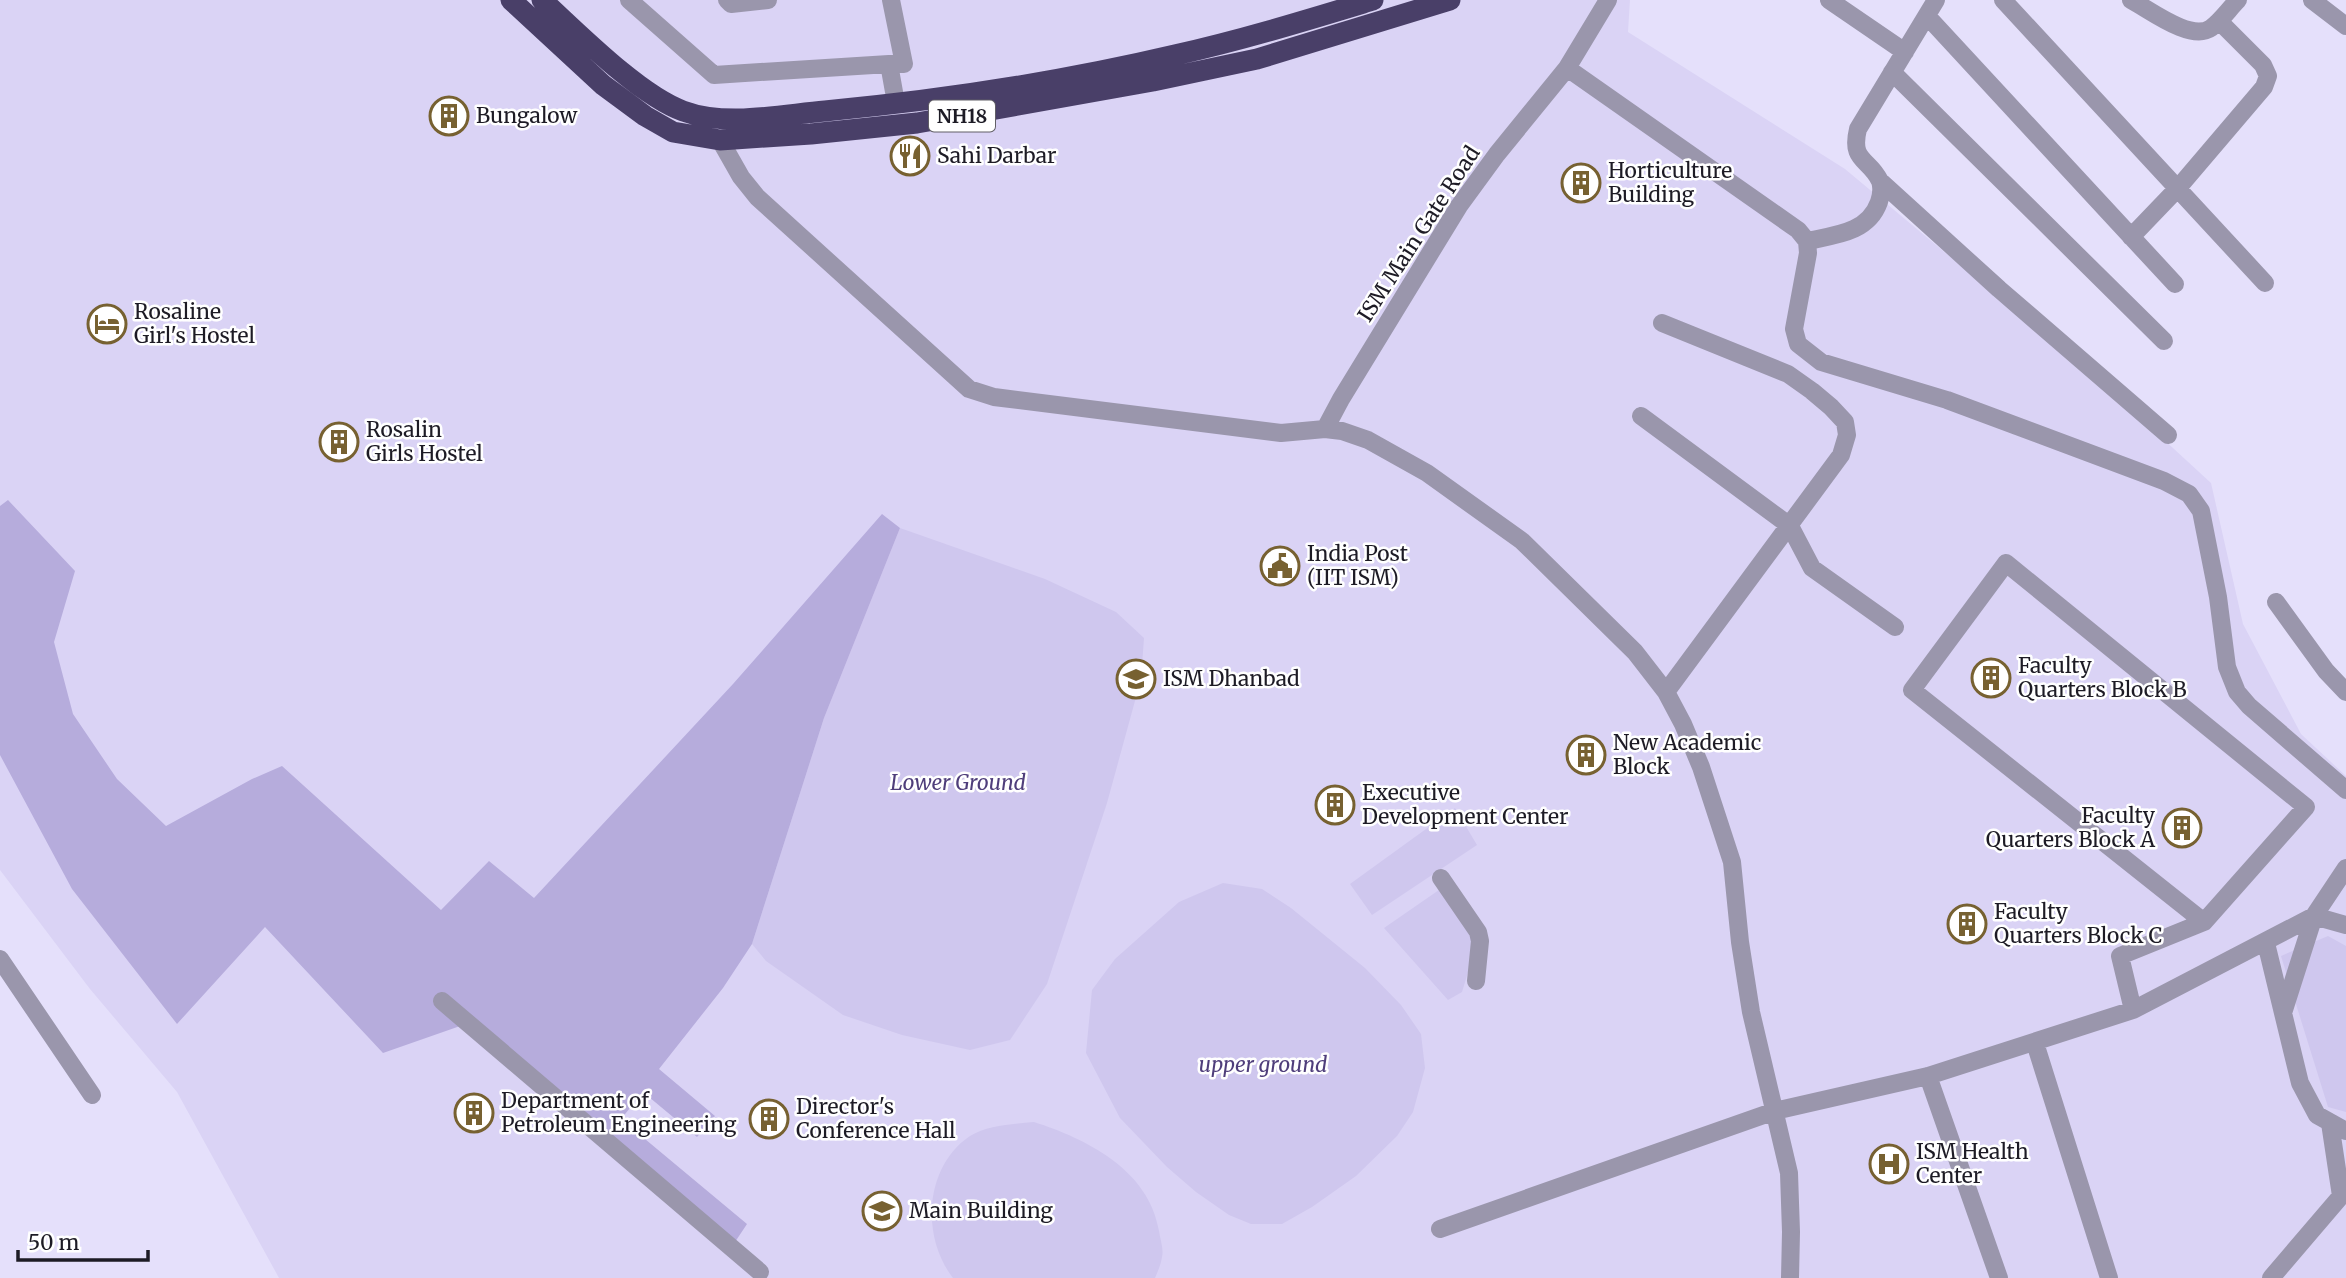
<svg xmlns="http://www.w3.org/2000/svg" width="2346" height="1278" viewBox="0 0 2346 1278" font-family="Merriweather,serif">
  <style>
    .built { fill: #dad3f5 }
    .green { fill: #cfc7ee }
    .forest { fill: #b6acdc }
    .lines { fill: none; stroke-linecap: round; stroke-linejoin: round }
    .minor { stroke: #9a96ac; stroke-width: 18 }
    .highway { stroke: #493f68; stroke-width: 21 }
    .labels { text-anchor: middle; stroke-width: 5; stroke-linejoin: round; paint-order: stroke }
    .shield { fill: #fff; stroke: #615f66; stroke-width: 2 }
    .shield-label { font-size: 19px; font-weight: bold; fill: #1d1b25 }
    .poi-label { font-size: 21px; fill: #1d1b25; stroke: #fff; text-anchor: start }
    .street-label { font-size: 21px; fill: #1d1b25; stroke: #fff }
    .park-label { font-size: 21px; font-style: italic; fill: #4f3e7b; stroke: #fff }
  </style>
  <rect width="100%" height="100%" fill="#e5e0fb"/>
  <!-- built -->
  <path class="built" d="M0 0H1630L1628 32 1845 169 1960 265 2036 322 2211 483 2243 624 2301 734 2346 776V1278H279L177 1092 90 989 0 870Z"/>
  <!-- green -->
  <path class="green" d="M900 528 1045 579 1116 612 1144 638 1141 679 1107 803 1047 984 1010 1040 970 1050 902 1035 843 1015 766 961 752 944 824 718Z
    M1455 808 1477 845 1372 915 1350 884Z
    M1223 883 1262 889 1291 908 1365 968 1401 1005 1421 1034 1425 1068 1413 1112 1397 1136 1356 1176 1312 1207 1282 1224H1251L1229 1215 1196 1192 1167 1167 1120 1118 1086 1053 1092 990 1115 959 1179 902Z
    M1439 890 1477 943 1462 992 1448 1000 1384 928Z
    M2328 936 2346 946V1112L2328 1107 2281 956Z
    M1034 1122C1087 1139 1149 1170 1159 1231 1160 1239 1164 1249 1162 1257 1161 1264 1158 1271 1155 1278H953C921 1237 924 1167 970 1136 988 1125 1014 1124 1034 1122Z"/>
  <!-- forest -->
  <path class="forest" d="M8 500 75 571 54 642 73 714 117 779 166 826 252 779 282 766 441 910 489 861 534 898 733 684 882 514 900 528 824 718 752 944 723 988 659 1069 715 1116 697 1137 643 1092 621 1119 747 1224 733 1245 463 1025 383 1053 265 927 177 1024 72 889 0 755V506Z"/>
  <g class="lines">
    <!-- minor -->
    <path class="minor" d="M629 0 714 75 889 64 896 103
      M727 0 731 4 768 0
      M1829 0 1905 52
      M2003 0 2265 283
      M2131 0C2150 10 2191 42 2211 28 2221 21 2229 9 2238 0
      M2312 0 2346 26
      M1927 16 2175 284
      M889 64H904L891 0
      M1567 68 1798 230 1807 241 1808 253 1794 329 1798 344 1821 362 1947 400 2164 481 2189 494 2201 511 2218 597 2227 667 2237 692 2249 706 2346 790
      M1892 72 2164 341
      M720 140 741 177 757 197 969 389 994 397 1281 433 1325 429 1342 431 1368 440 1427 473 1522 541 1635 652 1666 692 1683 724 1701 767 1732 862 1740 942 1751 1012 1789 1173 1791 1232 1790 1278
      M1880 181 1999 289 2168 435
      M2131 237 2178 188 2264 87 2268 76 2263 65 2219 21
      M1807 241C1835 235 1868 233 1879 202 1881 196 1882 187 1880 181 1869 158 1850 162 1858 129L1936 0
      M1662 323 1788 374 1812 391 1831 407 1845 422 1847 435 1841 455 1666 692
      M1641 416 1790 526 1812 568 1895 627
      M1325 429 1341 399 1459 206 1497 154 1567 68 1608 0
      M2276 602 2326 671 2346 692
      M1441 878 1478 932 1480 941 1476 981
      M2266 943 2300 1083 2317 1115 2346 1131
      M0 959 92 1095
      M442 1001 760 1272
      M2133 1010 2120 956 2204 922 2306 807 2006 563 1912 690 2204 922
      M2283 1013 2314 916 2346 868
      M2035 1043 2109 1278
      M1928 1076 1999 1278
      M1440 1229 1775 1111 1928 1076 2133 1010 2314 916 2346 925
      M2271 1278 2341 1196 2330 1123"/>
    <!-- highway -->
    <path class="highway" d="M511 0 603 85 645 116 673 132 720 140 811 134 917 123 1153 81 1257 59 1450 0
      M542 0C578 33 639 95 683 111 726 127 780 115 825 111 942 100 1060 82 1175 55 1242 40 1307 20 1373 0"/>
  </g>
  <!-- icons -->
  <defs>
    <symbol id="building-ring" viewBox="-11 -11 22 22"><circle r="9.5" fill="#fff" stroke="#776131" stroke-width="1.5"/><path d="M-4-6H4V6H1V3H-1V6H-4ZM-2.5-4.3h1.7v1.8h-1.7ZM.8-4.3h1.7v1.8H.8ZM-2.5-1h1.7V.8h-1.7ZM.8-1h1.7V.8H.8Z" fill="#776131"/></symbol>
    <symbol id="restaurant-ring" viewBox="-11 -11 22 22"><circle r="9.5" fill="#fff" stroke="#776131" stroke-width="1.5"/><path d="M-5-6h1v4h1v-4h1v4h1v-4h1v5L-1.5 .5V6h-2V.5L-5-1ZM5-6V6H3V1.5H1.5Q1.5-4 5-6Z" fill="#776131"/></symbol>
    <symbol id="hotel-ring" viewBox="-11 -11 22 22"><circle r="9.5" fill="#fff" stroke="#776131" stroke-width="1.5"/><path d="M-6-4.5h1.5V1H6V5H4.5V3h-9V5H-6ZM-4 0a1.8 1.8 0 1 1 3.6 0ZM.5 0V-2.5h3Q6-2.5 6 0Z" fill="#776131"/></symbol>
    <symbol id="civic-ring" viewBox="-11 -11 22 22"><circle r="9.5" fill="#fff" stroke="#776131" stroke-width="1.5"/><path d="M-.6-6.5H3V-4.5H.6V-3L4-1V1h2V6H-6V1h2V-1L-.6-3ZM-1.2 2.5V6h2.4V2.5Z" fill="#776131"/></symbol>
    <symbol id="university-ring" viewBox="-11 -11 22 22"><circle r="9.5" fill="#fff" stroke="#776131" stroke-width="1.5"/><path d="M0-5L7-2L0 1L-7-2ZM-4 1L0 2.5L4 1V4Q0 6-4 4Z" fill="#776131"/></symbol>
    <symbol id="hospital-ring" viewBox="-11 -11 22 22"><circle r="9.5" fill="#fff" stroke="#776131" stroke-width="1.5"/><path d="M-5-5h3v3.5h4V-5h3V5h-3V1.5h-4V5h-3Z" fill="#776131"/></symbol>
  </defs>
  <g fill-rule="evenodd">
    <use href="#building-ring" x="427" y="94" width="44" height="44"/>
    <use href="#restaurant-ring" x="888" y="134" width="44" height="44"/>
    <use href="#building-ring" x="1559" y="161" width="44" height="44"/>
    <use href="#hotel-ring" x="85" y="302" width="44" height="44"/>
    <use href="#building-ring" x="317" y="420" width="44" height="44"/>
    <use href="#civic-ring" x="1258" y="544" width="44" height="44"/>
    <use href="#building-ring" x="1969" y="656" width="44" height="44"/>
    <use href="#university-ring" x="1114" y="657" width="44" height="44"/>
    <use href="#building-ring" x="1564" y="733" width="44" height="44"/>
    <use href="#building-ring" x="1313" y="783" width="44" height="44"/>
    <use href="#building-ring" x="2160" y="806" width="44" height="44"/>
    <use href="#building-ring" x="1945" y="902" width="44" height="44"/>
    <use href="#building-ring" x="452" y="1091" width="44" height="44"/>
    <use href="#building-ring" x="747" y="1097" width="44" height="44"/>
    <use href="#hospital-ring" x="1867" y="1142" width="44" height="44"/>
    <use href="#university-ring" x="860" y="1189" width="44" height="44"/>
  </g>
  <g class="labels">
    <!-- shield labels -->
    <rect class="shield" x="929" y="100.5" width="66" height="31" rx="5"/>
    <g class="shield-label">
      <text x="962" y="123">NH18</text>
    </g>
    <!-- poi labels -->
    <g class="poi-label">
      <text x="476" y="123">Bungalow</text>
      <text x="937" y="163">Sahi Darbar</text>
      <text x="1608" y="178">Horticulture<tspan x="1608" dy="24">Building</tspan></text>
      <text x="134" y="319">Rosaline<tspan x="134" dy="24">Girl's Hostel</tspan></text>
      <text x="366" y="437">Rosalin<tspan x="366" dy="24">Girls Hostel</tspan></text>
      <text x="1307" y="561">India Post<tspan x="1307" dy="24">(IIT ISM)</tspan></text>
      <text x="2018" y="673">Faculty<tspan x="2018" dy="24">Quarters Block B</tspan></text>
      <text x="1163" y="686">ISM Dhanbad</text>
      <text x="1613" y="750">New Academic<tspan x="1613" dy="24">Block</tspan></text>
      <text x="1362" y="800">Executive<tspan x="1362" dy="24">Development Center</tspan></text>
      <text x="2155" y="823" text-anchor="end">Faculty<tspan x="2155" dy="24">Quarters Block A</tspan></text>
      <text x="1994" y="919">Faculty<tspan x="1994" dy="24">Quarters Block C</tspan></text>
      <text x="501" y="1108">Department of<tspan x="501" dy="24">Petroleum Engineering</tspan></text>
      <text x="796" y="1114">Director's<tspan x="796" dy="24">Conference Hall</tspan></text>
      <text x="1916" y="1159">ISM Health<tspan x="1916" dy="24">Center</tspan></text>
      <text x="909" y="1218">Main Building</text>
    </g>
    <!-- street labels -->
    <g class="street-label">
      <text transform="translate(1419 234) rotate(-57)" y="7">ISM Main Gate Road</text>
    </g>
    <!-- park labels -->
    <g class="park-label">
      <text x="958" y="790">Lower Ground</text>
      <text x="1263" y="1072">upper ground</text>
    </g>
  </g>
  <!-- scale -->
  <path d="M18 1250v10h130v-10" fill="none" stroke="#1d1b25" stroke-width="3.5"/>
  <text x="28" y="1250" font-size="21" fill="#1d1b25" stroke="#ffffff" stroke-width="5" paint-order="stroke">50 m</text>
</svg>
